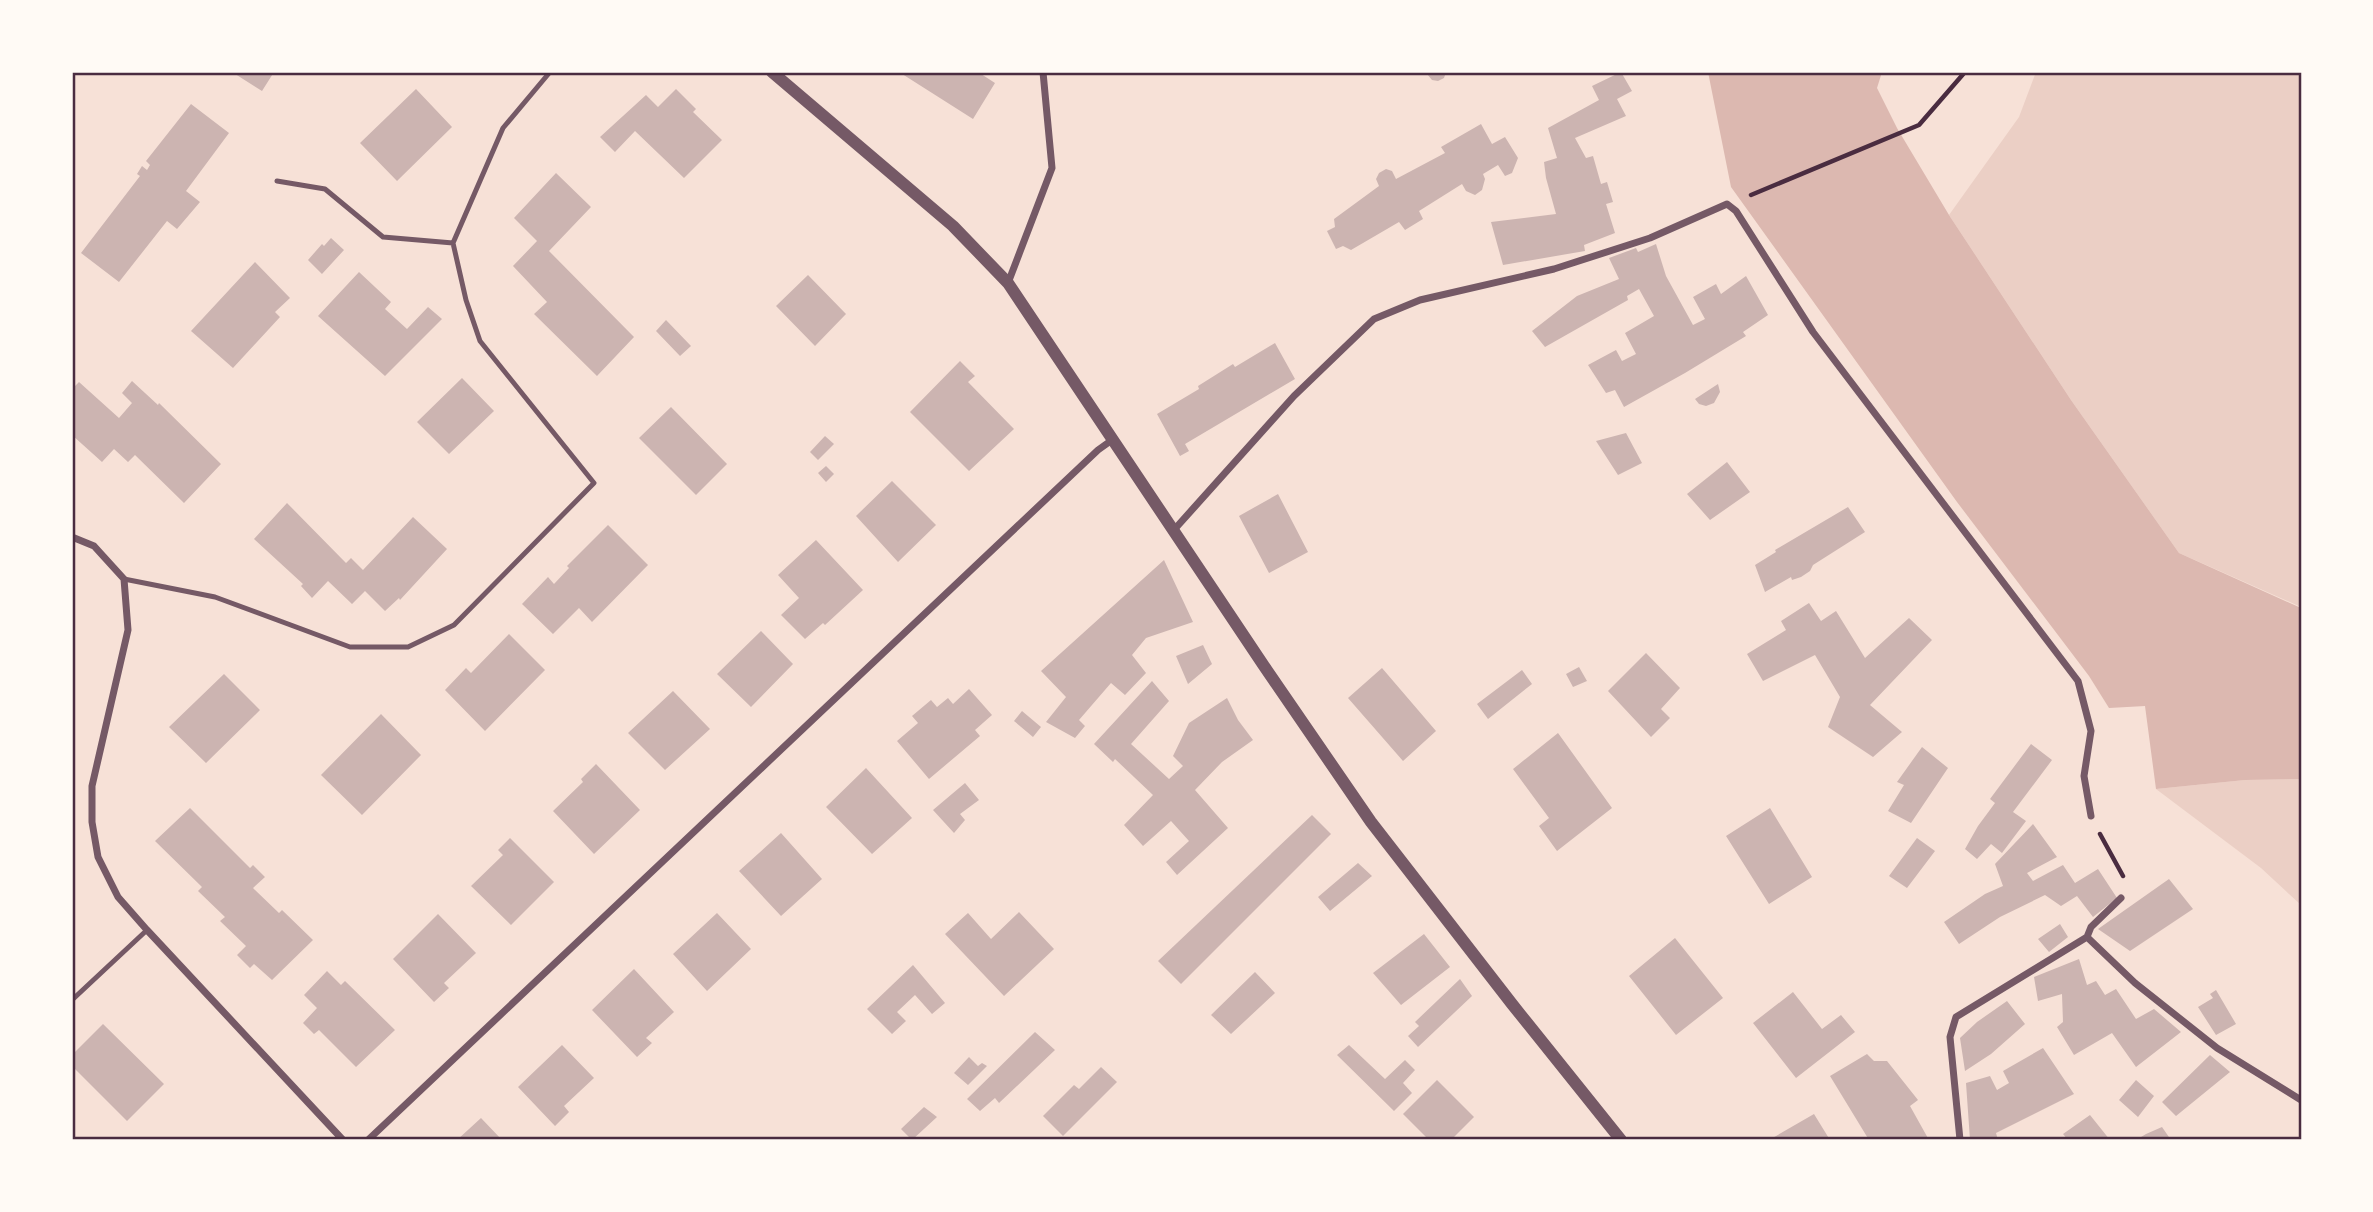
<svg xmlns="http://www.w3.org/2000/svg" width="2373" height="1212" viewBox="0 0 2373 1212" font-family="Poppins,sans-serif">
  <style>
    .green { fill: #ebcfc5 }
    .water { fill: #dcb8b0 }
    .building { fill: #ccb4b1 }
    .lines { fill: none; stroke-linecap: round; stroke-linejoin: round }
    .path { stroke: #4a2c40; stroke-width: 4.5 }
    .service { stroke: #755966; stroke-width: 5 }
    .minor { stroke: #755966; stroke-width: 7 }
    .tertiary { stroke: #755966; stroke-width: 12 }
    .neatline { fill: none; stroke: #4a2c40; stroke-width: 2.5 }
  </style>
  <rect width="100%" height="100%" fill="#f7e1d7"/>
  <!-- green -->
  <path class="green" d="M2036 72H2301V607L2179 553 2071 400 1949 215 2019 117Z
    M2301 779V905L2261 868 2156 789 2245 780Z"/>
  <!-- water -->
  <path class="water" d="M1708 72H1882L1877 88 1897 128 1949 215 2071 400 2179 553 2301 608V779L2245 780 2156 789 2145 706 2109 708 2089 676 1957 502 1731 187Z"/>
  <!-- building -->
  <path class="building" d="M232 72H274L262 91Z
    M899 72H978L995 83 973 119Z
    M1428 72H1446L1444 78 1438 81 1432 80 1427 74Z
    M1621 72 1632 91 1617 99 1626 116 1575 138 1586 158 1593 156 1601 184 1607 182 1613 202 1606 204 1615 233 1584 245 1585 251 1503 265 1491 222 1556 214 1546 178 1544 162 1557 158 1548 128 1599 100 1592 86Z
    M416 89 452 127 397 181 360 143Z
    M676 89 696 109 693 112 722 140 684 178 635 131 615 152 600 137 646 95 658 107Z
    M191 104 229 133 186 191 200 202 177 229 167 221 119 282 81 253 140 176 137 174 142 166 147 170 150 165 146 161Z
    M1481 124 1492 144 1505 137 1518 158 1512 173 1505 176 1498 165 1483 174 1485 179 1482 190 1475 195 1466 191 1462 184 1419 211 1423 219 1405 230 1399 222 1351 250 1343 246 1336 249 1327 231 1335 227 1334 219 1379 186 1376 179 1379 173 1386 169 1392 171 1396 179 1445 153 1441 147Z
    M556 173 591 207 549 251 634 337 597 376 534 314 547 302 513 266 537 241 514 218Z
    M331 238 344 250 322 274 308 260 322 244 324 246Z
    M1656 244 1666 276 1693 325 1705 319 1693 297 1716 284 1721 294 1746 276 1768 315 1743 332 1746 336 1685 373 1624 407 1615 390 1606 393 1588 365 1616 350 1622 361 1636 354 1625 333 1654 316 1639 289 1627 296 1628 300 1545 347 1532 331 1577 296 1619 279 1609 258 1636 248 1638 252Z
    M255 262 290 298 275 312 280 317 233 368 191 331Z
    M359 272 391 302 385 309 407 329 428 307 442 319 385 376 318 316Z
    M808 275 846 314 815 346 776 306Z
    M666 320 691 346 680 356 656 331Z
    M1275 343 1295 379 1185 444 1189 451 1180 456 1157 414 1199 389 1198 386 1233 364 1235 367Z
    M960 361 975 376 968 382 1014 429 969 471 910 412Z
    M462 378 494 411 449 454 417 422Z
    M132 381 158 405 159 403 221 464 184 503 135 455 128 462 114 449 102 462 72 435V389L79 382 119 418 132 403 122 393Z
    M1718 384 1720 392 1714 403 1706 406 1699 404 1695 399Z
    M671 407 727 464 696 495 639 438Z
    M1626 433 1642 463 1618 475 1596 441Z
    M825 436 834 444 818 460 810 452Z
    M1727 462 1750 492 1710 520 1687 494Z
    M826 466 834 474 826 482 818 473Z
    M892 481 936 525 898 562 856 516Z
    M1278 494 1308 552 1269 573 1239 516Z
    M287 503 346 563 351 558 363 570 413 517 447 549 400 600 399 598 385 611 365 591 352 604 328 581 312 598 301 586 303 584 254 539Z
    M1848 507 1865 532 1813 565 1810 571 1801 577 1792 580 1791 577 1765 592 1755 565 1776 552 1775 550Z
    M608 525 648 565 592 622 579 608 553 634 522 604 548 577 554 584 569 568 567 566Z
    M816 540 863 590 825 625 823 623 805 639 781 615 799 598 778 575Z
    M1164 560 1193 622 1146 638 1132 655 1146 673 1125 695 1111 683 1079 720 1085 726 1075 738 1046 722 1066 697 1041 671Z
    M1809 603 1821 621 1836 611 1865 658 1909 618 1932 640 1870 705 1902 732 1873 757 1828 727 1840 697 1815 655 1763 681 1747 654 1786 630 1781 621Z
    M761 631 793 664 751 707 717 674Z
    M509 634 545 670 485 731 445 690 466 668 471 673Z
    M1203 645 1212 664 1188 684 1176 656Z
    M1646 653 1680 688 1661 709 1670 718 1651 737 1608 691Z
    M1579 667 1587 681 1573 687 1566 674Z
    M1382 668 1436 731 1403 761 1348 698Z
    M1522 670 1532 684 1488 719 1477 704Z
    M224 674 260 710 206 763 169 727Z
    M1152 681 1169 701 1131 744 1169 779 1183 766 1173 756 1189 723 1227 698 1238 720 1253 740 1222 762 1195 790 1228 828 1177 875 1166 862 1189 841 1171 821 1143 846 1124 825 1153 795 1115 759 1113 762 1094 744Z
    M969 689 992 715 975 730 980 736 929 779 897 741 918 723 912 716 931 700 937 707 948 698 953 704Z
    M673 691 710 729 665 770 628 733Z
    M1022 711 1041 727 1033 737 1014 721Z
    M381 714 421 755 362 815 321 775Z
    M1558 733 1612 808 1557 851 1539 826 1549 818 1513 769Z
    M2031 744 2052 760 2013 812 2026 821 2002 853 1991 844 1977 859 1965 849 1978 826 1995 803 1990 799Z
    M1922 747 1948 768 1911 823 1888 811 1904 785 1897 782Z
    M596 764 640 810 594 854 553 811 583 782 581 779Z
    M866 768 912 818 872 854 826 807Z
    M965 783 979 800 960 814 965 820 954 833 933 810Z
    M190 808 250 868 253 865 265 877 253 888 279 913 282 910 313 940 272 980 254 964 250 968 237 955 246 946 220 921 225 917 198 891 202 887 155 841Z
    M1770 808 1812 877 1769 904 1726 836Z
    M1312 815 1331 834 1181 984 1158 961Z
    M2033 824 2057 857 2027 873 2033 881 2063 865 2075 883 2098 869 2117 898 2093 917 2077 896 2061 906 2045 895 2000 917 1959 944 1944 922 1985 894 2003 886 1995 864Z
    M781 833 822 879 781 916 739 871Z
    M510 838 554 882 511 925 471 886 503 855 498 850Z
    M1917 838 1935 851 1907 888 1889 876Z
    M1358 863 1372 876 1330 911 1318 897Z
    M2169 879 2193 909 2130 951 2098 929Z
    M1019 912 1054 949 1004 996 945 934 968 913 991 939Z
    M717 913 751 949 707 991 673 954Z
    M438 914 476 953 444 983 449 988 434 1002 393 959Z
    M2060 924 2068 937 2049 952 2038 939Z
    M1424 934 1450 967 1401 1005 1373 973Z
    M1675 938 1723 998 1676 1035 1629 976Z
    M2079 959 2087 985 2096 981 2105 995 2116 989 2136 1019 2154 1009 2181 1032 2136 1067 2112 1033 2074 1055 2057 1027 2063 1022 2062 994 2038 1001 2034 977Z
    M913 965 945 1003 932 1014 915 995 897 1012 906 1021 892 1034 867 1009Z
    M634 969 674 1012 646 1038 652 1043 637 1057 592 1010Z
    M327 971 341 985 345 981 395 1030 356 1067 319 1030 314 1034 303 1023 317 1008 304 995Z
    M1255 972 1275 993 1231 1034 1211 1015Z
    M1460 979 1472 996 1418 1047 1408 1036 1419 1026 1415 1022Z
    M2216 990 2236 1024 2216 1035 2198 1007 2213 998 2210 994Z
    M1793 992 1822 1029 1841 1015 1855 1032 1796 1078 1753 1023Z
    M2007 1001 2025 1024 1991 1054 1965 1071 1960 1038 1977 1022Z
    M103 1024 164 1084 127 1121 72 1066V1055Z
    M1035 1032 1055 1050 999 1103 995 1098 980 1111 967 1099Z
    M562 1045 594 1078 564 1106 569 1112 555 1126 518 1087Z
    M1349 1045 1385 1079 1405 1060 1415 1070 1403 1083 1412 1093 1394 1111 1337 1055Z
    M2043 1048 2074 1094 1996 1133 1998 1140H1970L1966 1083 1990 1076 1997 1090 2009 1083 2003 1071Z
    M1867 1054 1874 1061H1887L1918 1100 1910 1106 1929 1140H1869L1830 1076Z
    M2210 1055 2230 1072 2176 1116 2162 1102Z
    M969 1057 978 1066 982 1063 987 1066 968 1085 954 1073Z
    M1101 1067 1117 1082 1063 1136 1043 1116 1074 1085 1079 1089Z
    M1437 1080 1474 1117 1451 1140H1429L1403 1114Z
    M2136 1080 2154 1096 2138 1117 2119 1100Z
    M924 1107 937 1117 912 1140 901 1129Z
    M1814 1114 1830 1140H1769Z
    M2090 1115 2110 1140H2068L2063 1134Z
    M481 1118 502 1140H457Z
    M2162 1127 2171 1140H2136L2146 1134Z"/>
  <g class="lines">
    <!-- path -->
    <path class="path" d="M1751 195 1919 125 1965 72
      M2100 834 2123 876"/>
    <!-- service -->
    <path class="service" d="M277 181 325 189 383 237 453 243
      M124 579 215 597 350 647H408L454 625 594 483 480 341 466 300 453 243 503 128 550 72
      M72 1000 147 930"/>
    <!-- minor -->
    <path class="minor" d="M1008 283 1052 168 1043 72
      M1173 531 1294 396 1374 319 1420 300 1554 269 1650 238 1727 204 1736 211 1813 332 2078 681 2091 731 2084 776 2091 816
      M72 537 94 546 124 579 128 630 92 786V822L98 857 118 897 147 930 343 1140
      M2087 937 2135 983 2217 1048 2301 1100
      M368 1140 1098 450 1112 440
      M1960 1140 1950 1037 1956 1017 2087 937 2091 927 2121 898"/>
    <!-- tertiary -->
    <path class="tertiary" d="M772 72 953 226 1008 283 1264 666 1371 822 1512 1004 1621 1140"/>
  </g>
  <!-- border -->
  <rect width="2373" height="1212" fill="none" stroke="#fffaf5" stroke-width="147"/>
  <rect x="74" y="74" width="2226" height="1064" class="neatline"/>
</svg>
